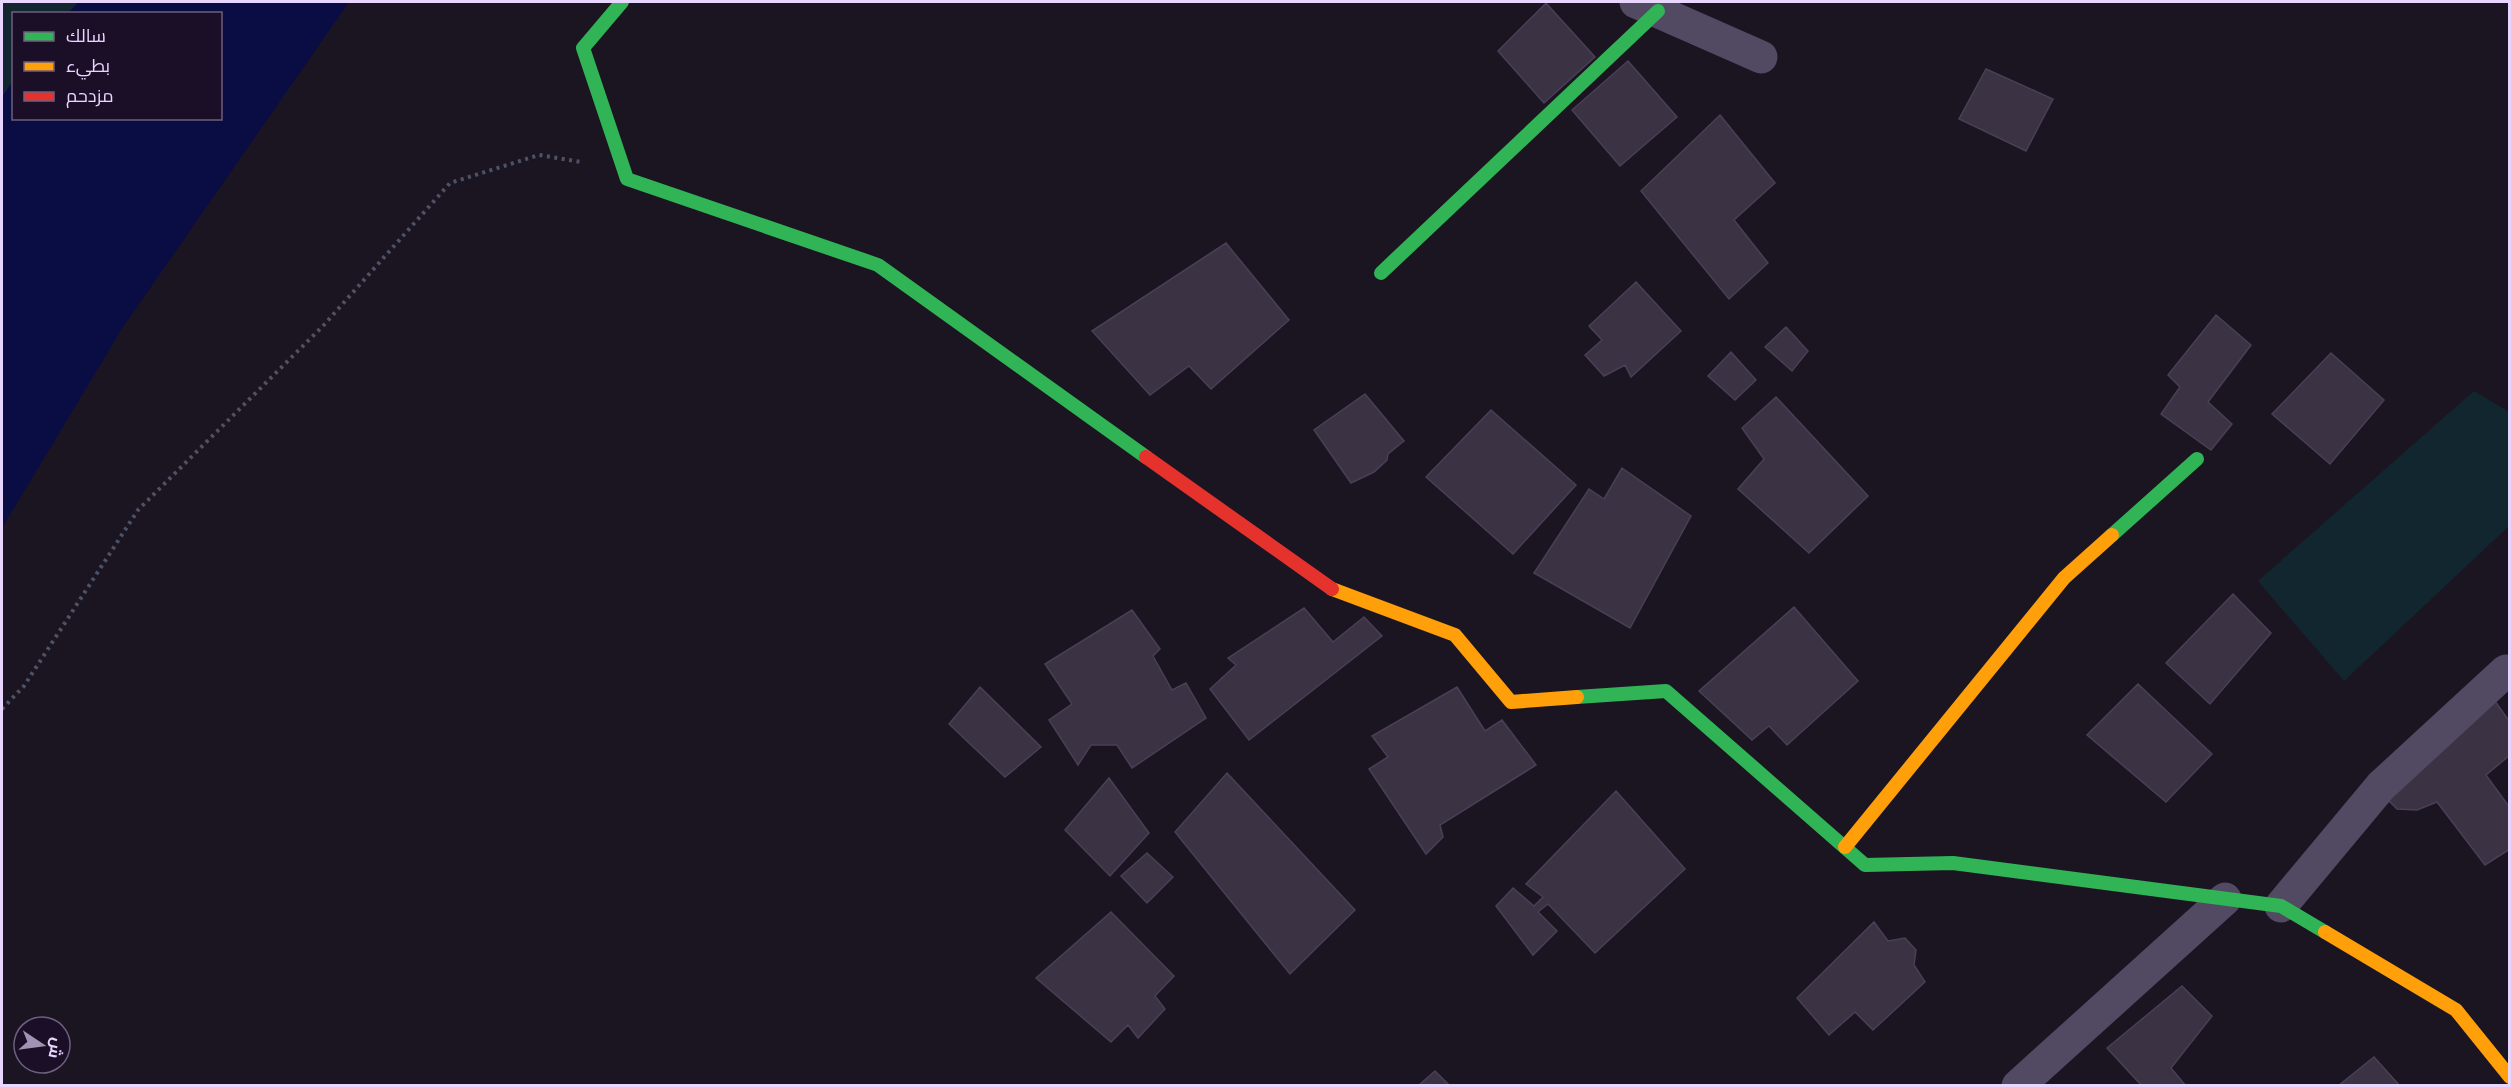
<svg xmlns="http://www.w3.org/2000/svg" width="2511" height="1087" viewBox="0 0 2511 1087" font-family="'DM Sans',Cairo,sans-serif">
  <style>
    .green { fill: #122630 }
    .water { fill: #0a0c44 }
    .building { fill: #3b3344; stroke: #4a3f56; stroke-width: 1.5 }
    .lines { fill: none; stroke-linecap: round; stroke-linejoin: round }
    .path { stroke: #4d5267; stroke-width: 4; stroke-dasharray: 3 4.5; stroke-linecap: butt }
    .street { stroke: #524963; stroke-width: 33 }
    .fast { stroke: #30b455; stroke-width: 14 }
    .slow { stroke: #ff9f0a; stroke-width: 14 }
    .jam { stroke: #e5322d; stroke-width: 14 }
  </style>
  <rect width="100%" height="100%" fill="#1b1522"/>
  <!-- green -->
  <path class="green" d="M2 2H79L68 13 14 14 13 81 2 97Z
    M2474 391 2509 412V526L2344 681 2258 581Z"/>
  <!-- water -->
  <path class="water" d="M79 2H349L123 327 2 528V97L13 81 14 118H220V14L68 13Z"/>
  <!-- building -->
  <path class="building" d="M1546 3 1595 57 1544 103 1498 51Z
    M1628 61 1677 117 1620 166 1572 110Z
    M1986 69 2053 99 2026 151 1959 119Z
    M1720 115 1775 183 1734 220 1768 263 1729 299 1641 191Z
    M1226 243 1289 320 1211 389 1189 366 1150 395 1092 331Z
    M1636 282 1681 331 1631 377 1625 365 1604 376 1585 355 1602 340 1589 326Z
    M2216 315 2251 345 2208 402 2232 424 2211 450 2161 414 2180 387 2168 375Z
    M1786 327 1808 351 1792 371 1765 347Z
    M1731 352 1756 380 1735 400 1708 376Z
    M2331 353 2384 400 2330 464 2272 414Z
    M1365 394 1404 441 1388 454 1387 460 1374 472 1351 483 1314 430Z
    M1776 397 1868 496 1809 553 1738 489 1764 459 1742 428Z
    M1491 410 1576 485 1513 554 1426 477Z
    M1622 468 1691 516 1630 628 1534 573 1589 489 1604 499Z
    M2233 594 2271 633 2210 704 2166 663Z
    M1794 607 1858 681 1787 745 1769 726 1752 740 1699 691Z
    M1304 608 1333 642 1364 617 1382 636 1249 740 1210 689 1236 665 1228 658Z
    M1132 610 1160 649 1153 656 1172 690 1186 683 1206 718 1132 768 1117 745H1091L1078 765 1049 720 1072 704 1045 664Z
    M2138 684 2212 754 2166 802 2087 735Z
    M980 687 1041 747 1005 777 949 724Z
    M1457 687 1485 731 1502 720 1536 765 1440 825 1443 837 1426 854 1369 769 1388 757 1372 736Z
    M2492 697 2510 722V755L2486 775 2510 808V849L2485 865 2437 802 2417 810 2397 809 2387 799Z
    M1227 773 1355 910 1290 974 1175 832Z
    M1109 778 1149 833 1110 876 1065 830Z
    M1616 791 1685 869 1595 953 1548 904 1538 912 1557 931 1533 955 1496 906 1513 888 1534 906 1543 897 1526 884Z
    M1147 853 1173 877 1147 903 1121 876Z
    M1111 912 1174 976 1155 996 1165 1009 1138 1038 1128 1025 1111 1042 1036 978Z
    M1874 922 1888 941 1905 938 1916 950 1914 965 1925 982 1873 1030 1855 1012 1829 1035 1797 998Z
    M2182 986 2212 1016 2171 1068 2186 1086H2142L2107 1048Z
    M2374 1057 2400 1086H2338Z
    M1435 1071 1450 1086H1418Z"/>
  <g class="lines">
    <!-- path -->
    <path class="path" d="M2 709 24 686 138 510 323 326 450 183 539 155 581 162"/>
    <!-- street -->
    <path class="street" d="M1636 2 1761 57
      M2281 906 2381 786 2506 671
      M2018 1086 2225 899"/>
    <!-- fast -->
    <path class="fast" d="M622 2 583 48 627 179 878 265 1146 457
      M1381 273 1658 11
      M2112 535 2197 459
      M1577 697 1666 691 1865 865 1953 863 2281 906 2325 932"/>
    <!-- slow -->
    <path class="slow" d="M1332 589 1455 635 1511 702 1577 697
      M1845 847 2064 578 2112 535
      M2325 932 2456 1010 2510 1077"/>
    <!-- jam -->
    <path class="jam" d="M1146 457 1332 589"/>
  </g>
  <!-- border -->
  <rect width="2511" height="1087" fill="none" stroke="#e8d6ff" stroke-width="6"/>
  <!-- legend -->
  <rect x="12" y="12" width="210" height="108" fill="#1b0f28" stroke="#6d5f7e" stroke-width="1.5"/>
  <rect x="24" y="32" width="30" height="9" fill="#30b455" stroke="#6d5f7e" stroke-width="1.5"/>
  <text x="66" y="42" font-size="18" fill="#e8d6ff">سالك</text>
  <rect x="24" y="62" width="30" height="9" fill="#ff9f0a" stroke="#6d5f7e" stroke-width="1.5"/>
  <text x="66" y="72" font-size="18" fill="#e8d6ff">بطيء</text>
  <rect x="24" y="92" width="30" height="9" fill="#e5322d" stroke="#6d5f7e" stroke-width="1.5"/>
  <text x="66" y="102" font-size="18" fill="#e8d6ff">مزدحم</text>
  <!-- north arrow -->
  <g transform="translate(42 1045) rotate(103)"><circle r="28" fill="#1b0f28" stroke="#6d5f7e" stroke-width="1.5"/>
  <path d="M0-4.5L10 22L0 15L-10 22Z" fill="#a092b2"/>
  <text y="-9" font-size="16" font-weight="bold" text-anchor="middle" fill="#e8d6ff">ش</text>
  </g>
</svg>
